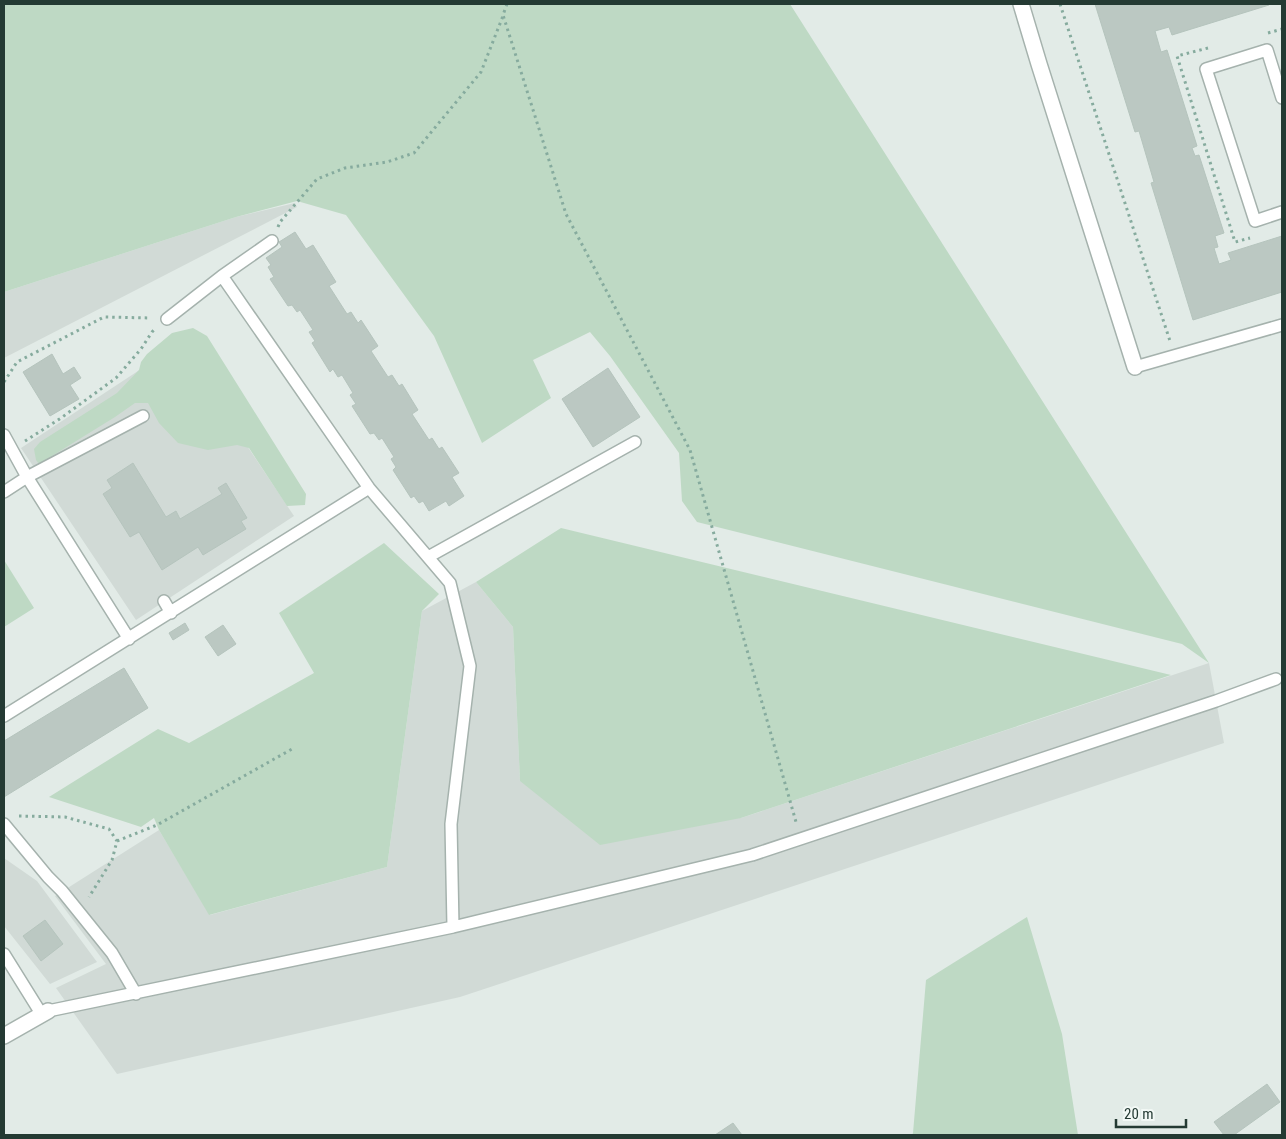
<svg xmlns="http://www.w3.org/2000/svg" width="1286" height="1139" viewBox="0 0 1286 1139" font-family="'Roboto Condensed',sans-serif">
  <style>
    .built { fill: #d1dad6 }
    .green { fill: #bed9c4 }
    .building { fill: #bbc8c2; stroke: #b5c4bd }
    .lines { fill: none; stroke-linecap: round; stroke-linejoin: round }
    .lane-casing { stroke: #a5b2ad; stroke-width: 14 }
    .street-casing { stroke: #a5b2ad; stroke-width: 18 }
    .path { stroke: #86ab9e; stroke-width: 3; stroke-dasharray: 2.5 4; stroke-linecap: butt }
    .lane { stroke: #fff; stroke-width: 11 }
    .street { stroke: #fff; stroke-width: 15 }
  </style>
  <rect width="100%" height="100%" fill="#e2ebe7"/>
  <!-- built -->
  <path class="built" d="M295 203 297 207 4 358V292L236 217Z
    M179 344 294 516 136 620 21 448Z
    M476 582 513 627 520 781 741 818 1209 663 1224 743 460 997 117 1074 56 988 106 964 55 896 159 830 210 915 387 867 422 611Z
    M4 858 37 881 97 962 50 984 4 926Z"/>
  <!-- green -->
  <path class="green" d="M4 4H790L1209 663 1182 644 697 522 682 501 679 453 610 356 590 332 533 360 551 398 482 443 434 336 346 215 297 201 236 217 4 292Z
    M193 328 207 336 306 494 305 505 287 506 249 448 237 445 208 450 178 443 159 423 148 403H135L115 417 39 464 36 460 34 449 40 442 117 393 139 370 141 362 147 354 172 333Z
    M561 528 1171 675 741 818 600 845 520 781 513 627 476 582Z
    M384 543 439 594 422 611 387 867 209 915 159 830 154 818 141 827 49 797 158 729 189 743 314 673 279 613Z
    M4 560 34 608 4 627Z
    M1027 917 1062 1034 1078 1135H912L913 1133 926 980Z"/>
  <!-- building -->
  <path class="building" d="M1095 4H1268L1269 5 1172 35 1169 27 1155 31 1161 52 1167 50 1197 146 1192 148 1195 156 1199 155 1224 233 1215 236 1218 247 1214 248 1219 264 1231 260 1228 253 1282 236V292L1193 320 1151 183 1154 182 1139 131 1135 132Z
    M295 232 306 249 313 245 336 282 329 286 347 314 351 312 358 323 361 320 378 346 371 351 388 377 392 375 399 386 402 384 418 410 412 414 429 440 432 438 439 449 442 447 459 473 452 477 464 496 449 506 446 501 429 511 423 501 419 503 414 496 411 498 393 470 396 467 391 459 394 457 382 438 379 440 374 433 370 434 352 406 356 404 350 395 353 393 342 375 338 377 333 369 330 372 312 343 315 341 309 332 313 330 300 310 297 312 292 305 288 306 270 279 274 277 268 267 271 265 266 258 282 247 279 242Z
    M52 354 63 374 74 367 81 378 70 385 79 399 50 416 23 372Z
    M608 368 640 417 593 447 562 399Z
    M133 463 166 517 176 511 180 519 222 494 218 488 226 483 247 518 241 521 246 529 203 555 198 547 162 570 139 532 130 537 103 494 112 488 107 480Z
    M185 623 189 630 173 640 169 633Z
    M223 625 236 644 218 656 205 637Z
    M124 668 148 708 4 797V741Z
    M45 920 63 944 41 961 23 936Z
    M1267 1084 1280 1102 1234 1135H1224L1214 1122Z
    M733 1123 742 1135H715Z"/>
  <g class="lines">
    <defs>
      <path id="lane" d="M1282 98 1267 50 1206 69 1255 221 1282 212
        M222 276 272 241
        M167 319 222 276 369 488 450 583 470 666 451 824 453 927
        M1135 367 1282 325
        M4 435 27 477 129 639
        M4 492 27 477 143 416
        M428 557 635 442
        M164 601 171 613
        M4 716 369 488
        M4 824 48 877 62 891 112 953 136 994
        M4 954 42 1015
        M48 1011 453 927 752 855 1216 701 1276 679"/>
      <path id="street" d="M1021 4 1039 64 1135 367
        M4 1036 48 1011"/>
    </defs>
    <!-- lane casing -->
    <use href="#lane" class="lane-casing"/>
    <!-- street casing -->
    <use href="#street" class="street-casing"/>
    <!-- path -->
    <path class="path" d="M507 4 503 15 566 214 690 450 796 822
      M1060 4 1170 341
      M1268 33 1282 29
      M1208 48 1177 56 1235 242 1250 238
      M278 227 280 222 317 179 345 168 387 162 414 153 481 72 503 16
      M4 382 17 362 104 317 151 318
      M25 441 61 418 116 378 141 349 152 332 155 329
      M19 816 65 817 109 829 117 841 112 860 89 897
      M117 841 157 825 292 749"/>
    <!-- lane -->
    <use href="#lane" class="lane"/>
    <!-- street -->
    <use href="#street" class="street"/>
  </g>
  <!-- border -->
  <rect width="1286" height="1139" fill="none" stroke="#243a33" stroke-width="10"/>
  <!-- scale -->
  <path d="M1116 1119v8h70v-8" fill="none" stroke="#243a33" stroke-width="2.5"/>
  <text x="1124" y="1119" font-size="15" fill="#243a33" stroke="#f2f8f5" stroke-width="4" paint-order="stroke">20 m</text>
</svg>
